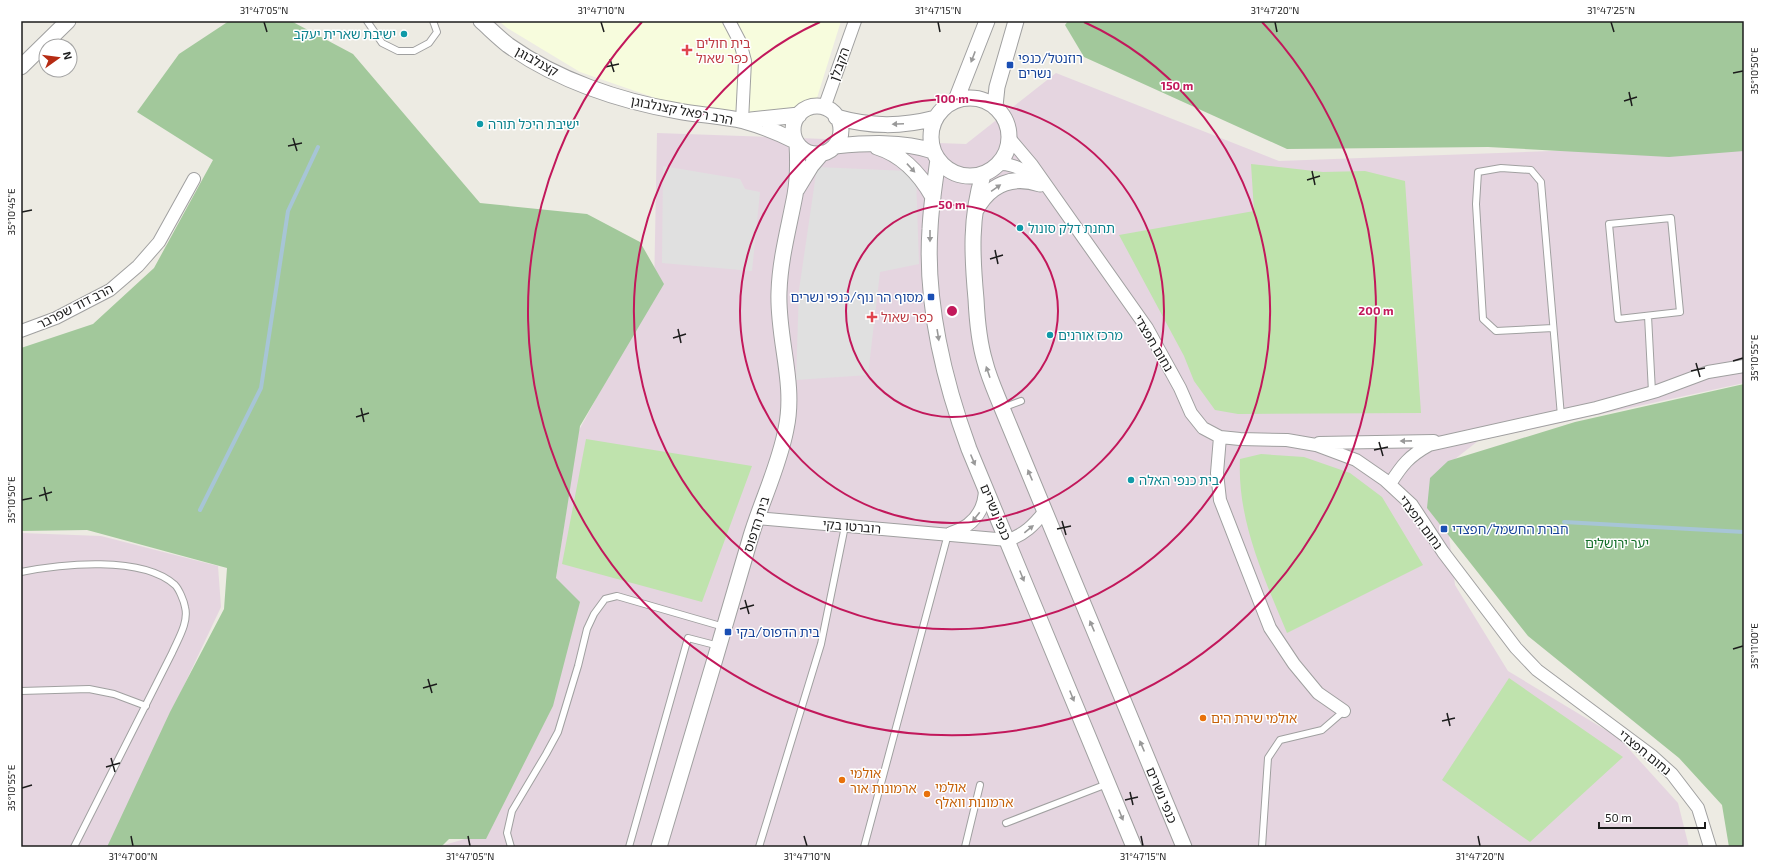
<svg xmlns="http://www.w3.org/2000/svg" width="1765" height="868" viewBox="0 0 1765 868" font-family="'Exo 2','Noto Sans Hebrew',sans-serif">
  <style>
    .industrial { fill: #e5d5e0 }
    .education { fill: #f7fcdd }
    .grass { fill: #bfe3ad }
    .forest { fill: #a2c89b }
    .parking { fill: #e0e0e0 }
    .lines { fill: none; stroke-linecap: round; stroke-linejoin: round }
    .stream { stroke: #a7c5d6; stroke-width: 4 }
    .service-casing { stroke: #a0a0a0; stroke-width: 8 }
    .minor-casing { stroke: #a0a0a0; stroke-width: 14 }
    .tertiary-casing { stroke: #a0a0a0; stroke-width: 17 }
    .service { stroke: #fff; stroke-width: 6 }
    .minor { stroke: #fff; stroke-width: 12 }
    .tertiary { stroke: #fff; stroke-width: 15 }
    .oneway { fill: #999 }
    .ticks { fill: none; stroke: #1c1c1c; stroke-width: 1.5 }
    .ring { fill: none; stroke: #c2185b; stroke-width: 2 }
    .culture-dot { fill: #0f9aa8; stroke: #fff; stroke-width: 1.5 }
    .health-dot { fill: #e0444e; stroke: #fff; stroke-width: 1.5 }
    .transit-dot { fill: #1a4fb4; stroke: #fff; stroke-width: 1.5 }
    .food-dot { fill: #e8710a; stroke: #fff; stroke-width: 1.5 }
    .labels { text-anchor: middle; stroke-width: 3; stroke-linejoin: round; paint-order: stroke }
    .culture-label { font-size: 13px; fill: #0d838f; stroke: #fff; text-anchor: start }
    .health-label { font-size: 13px; fill: #be3a42; stroke: #fff; text-anchor: start }
    .transit-label { font-size: 13px; fill: #164399; stroke: #fff; text-anchor: start }
    .street-label { font-size: 13px; fill: #1c1c1c; stroke: #fff }
    .park-label { font-size: 13px; fill: #156f2a; stroke: #fff }
    .food-label { font-size: 13px; fill: #c56008; stroke: #fff; text-anchor: start }
    .centre { fill: #c2185b; stroke: #fff; stroke-width: 2 }
    .ring-label { font-size: 12px; text-anchor: middle; font-weight: bold; fill: #c2185b; stroke: #fff; stroke-width: 3; stroke-linejoin: round; paint-order: stroke }
    .neatline { fill: none; stroke: #1c1c1c; stroke-width: 1.5 }
    .ticks-label { font-size: 10px; text-anchor: middle; fill: #1c1c1c }
  </style>
  <rect width="100%" height="100%" fill="#edebe3"/>
  <!-- industrial -->
  <path class="industrial" d="M1056 73 1279 161 1744 144V383L1478 441 1441 470 1455 585 1508 671 1619 738 1678 803 1689 847H437L479 835 555 585 578 432 654 292 657 133 966 144Z
    M21 533 101 536 218 566 221 607 108 847H21Z"/>
  <!-- education -->
  <path class="education" d="M499 21H841L811 117 694 107 667 102 580 72 507 28Z"/>
  <!-- grass -->
  <path class="grass" d="M1251 164 1323 172 1365 171 1405 181 1421 413 1238 414 1215 410 1194 381 1184 356 1119 235 1254 211Z
    M586 439 752 466 702 602 562 564Z
    M1261 454 1304 457 1350 473 1382 497 1423 565 1287 633C1264 578 1237 520 1240 459Z
    M1509 678 1623 757 1530 842 1442 780Z"/>
  <!-- forest -->
  <path class="forest" d="M229 21H291L353 54 480 203 587 214 640 242 664 284 580 426 556 578 580 602 553 706 486 839H449L441 847H107L170 712 224 609 227 568 87 530 21 531V348L93 324 154 268 213 160 137 112 179 54Z
    M1068 21H1744V151L1669 157 1488 147 1287 149 1084 57 1065 25Z
    M1744 384V847H1729L1722 805 1679 758 1528 636 1427 508 1430 478 1448 461 1575 422Z"/>
  <!-- parking -->
  <path class="parking" d="M663 166 740 179 745 189 760 192 752 271 662 263Z
    M817 167 908 171 916 176 919 264 880 272 868 375 796 380 799 290Z"/>
  <g class="lines">
    <!-- stream -->
    <path class="stream" d="M200 510 261 388 288 211 318 147
      M1564 522 1744 532"/>
    <defs>
      <path id="service" d="M367 21 382 43 398 51H414L429 43 437 32 433 21
        M1671 218 1680 312 1618 319 1609 224Z
        M1648 316 1652 392
        M1553 328 1496 331 1483 319 1476 204 1478 172 1501 168 1531 170 1541 182 1561 416
        M1002 408 1021 401
        M21 572C61 564 142 555 175 585 179 589 184 601 185 607 189 622 178 639 172 653L74 847
        M21 691 89 689 114 694 146 706
        M1006 823 1107 784
        M511 847 507 833 512 811 546 754 558 732 578 666 587 629 594 614 605 599 617 596 724 627
        M629 847 688 638 719 646
        M759 847 821 644 845 526
        M864 847 948 534
        M965 847 980 785
        M1262 847 1268 758 1280 740 1322 730 1344 711"/>
      <path id="minor" d="M729 21 740 42 745 61 742 121
        M824 108 855 21
        M1010 139 1032 165 1147 328 1180 388 1191 413 1203 428 1220 437 1240 439 1287 440 1316 445 1356 460 1385 480 1412 505 1443 552 1516 648 1537 670 1651 755 1672 774 1698 808 1710 847
        M999 164C1016 163 1028 173 1040 184
        M21 331 56 318 110 290 138 266 159 242 194 179
        M1220 437 1217 473 1220 500 1270 628 1294 664 1318 693 1344 711
        M1319 443 1434 441
        M1390 484C1402 465 1409 456 1429 445L1596 408 1657 391 1708 372 1744 366
        M756 518 1008 540C1024 535 1034 525 1045 511
        M951 533C973 526 985 511 985 488"/>
      <path id="tertiary" d="M481 21C490 29 499 38 508 45 557 80 619 101 678 111 699 115 722 116 744 121 762 126 779 133 795 141
        M21 67 68 21
        M931 137a39 39 0 1 1 78 0a39 39 0 1 1-78 0Z
        M956 100 987 21
        M995 106 997 87 1016 21
        M793 130a24 24 0 1 1 48 0a24 24 0 1 1-48 0Z
        M836 117C871 127 901 127 936 118
        M751 120 799 115
        M835 146C867 143 902 141 933 151
        M877 147C903 155 920 174 933 197
        M938 159C935 182 931 205 930 229 925 301 944 381 969 449L1134 847
        M983 175C970 217 972 256 976 299 977 320 979 342 985 362 989 378 996 393 1002 408L1184 847
        M797 189 811 166 822 153
        M976 210C990 184 1012 175 1040 184
        M659 847C690 743 721 640 751 536 762 500 779 466 786 429 796 383 777 338 779 292 780 259 789 227 795 195 798 178 798 161 797 144"/>
    </defs>
    <!-- service casing -->
    <use href="#service" class="service-casing"/>
    <!-- minor casing -->
    <use href="#minor" class="minor-casing"/>
    <!-- tertiary casing -->
    <use href="#tertiary" class="tertiary-casing"/>
    <!-- service -->
    <use href="#service" class="service"/>
    <!-- minor -->
    <use href="#minor" class="minor"/>
    <!-- tertiary -->
    <use href="#tertiary" class="tertiary"/>
  </g>
  <!-- one-way arrows -->
  <defs><path id="oneway-solid" d="M-6-.8H1V-3.2L6.5 0L1 3.2V.8H-6Z"/></defs>
  <g class="oneway">
    <use href="#oneway-solid" transform="translate(973 57) rotate(111)"/>
    <use href="#oneway-solid" transform="translate(898 124) rotate(177)"/>
    <use href="#oneway-solid" transform="translate(911 168) rotate(47)"/>
    <use href="#oneway-solid" transform="translate(996 188) rotate(-35)"/>
    <use href="#oneway-solid" transform="translate(930 236) rotate(90)"/>
    <use href="#oneway-solid" transform="translate(938 335) rotate(81)"/>
    <use href="#oneway-solid" transform="translate(988 372) rotate(-109)"/>
    <use href="#oneway-solid" transform="translate(1406 441) rotate(179)"/>
    <use href="#oneway-solid" transform="translate(973 460) rotate(67)"/>
    <use href="#oneway-solid" transform="translate(1030 475) rotate(-113)"/>
    <use href="#oneway-solid" transform="translate(976 517) rotate(128)"/>
    <use href="#oneway-solid" transform="translate(1029 529) rotate(-39)"/>
    <use href="#oneway-solid" transform="translate(1022 576) rotate(68)"/>
    <use href="#oneway-solid" transform="translate(1092 626) rotate(-113)"/>
    <use href="#oneway-solid" transform="translate(1072 696) rotate(68)"/>
    <use href="#oneway-solid" transform="translate(1142 746) rotate(-113)"/>
    <use href="#oneway-solid" transform="translate(1121 815) rotate(68)"/>
  </g>
  <!-- ticks -->
  <path class="ticks" d="M264 22 267 32M601 22 604 32M938 22 940 32M1275 22 1277 32M1611 22 1614 32M610 59 614 72M605 67 619 64M1733 73 1743 71M1629 92 1632 106M1624 101 1637 97M293 138 297 151M288 146 302 143M1312 171 1315 185M1307 180 1320 176M22 212 32 210M995 250 998 264M990 259 1003 255M678 329 681 343M673 338 686 334M1733 361 1743 358M1696 363 1700 377M1691 371 1705 368M361 408 364 422M356 417 369 413M1379 442 1383 456M1374 450 1388 447M44 487 47 501M39 496 52 492M22 500 32 498M1062 521 1066 535M1057 529 1071 526M745 600 749 614M740 609 754 605M1733 649 1743 646M428 679 432 693M423 688 437 684M1447 713 1450 726M1442 721 1455 718M111 758 115 772M106 767 120 763M22 788 32 785M1130 792 1133 805M1125 800 1138 797M131 836 133 846M468 836 470 846M804 836 807 846M1141 836 1143 846M1478 836 1480 846"/>
  <!-- distance rings -->
  <g class="ring">
    <circle cx="952" cy="311" r="106"/>
    <circle cx="952" cy="311" r="212"/>
    <path d="M1084 22A318 318 0 1 1 820 22"/>
    <path d="M1262 22A424 424 0 1 1 642 22"/>
  </g>
  <!-- markers -->
  <g class="culture-dot">
    <circle cx="404" cy="34" r="4"/>
    <circle cx="480" cy="124" r="4"/>
    <circle cx="1020" cy="228" r="4"/>
    <circle cx="1050" cy="335" r="4"/>
    <circle cx="1131" cy="480" r="4"/>
  </g>
  <g class="health-dot">
    <path d="M685 44h4v4h4v4h-4v4h-4v-4h-4v-4h4z"/>
    <path d="M870 311h4v4h4v4h-4v4h-4v-4h-4v-4h4z"/>
  </g>
  <g class="transit-dot">
    <rect x="1006" y="61" width="8" height="8" rx="2"/>
    <rect x="927" y="293" width="8" height="8" rx="2"/>
    <rect x="1440" y="525" width="8" height="8" rx="2"/>
    <rect x="724" y="628" width="8" height="8" rx="2"/>
  </g>
  <g class="food-dot">
    <circle cx="1203" cy="718" r="4"/>
    <circle cx="842" cy="780" r="4"/>
    <circle cx="927" cy="794" r="4"/>
  </g>
  <g class="labels">
    <!-- culture labels -->
    <g class="culture-label">
      <text x="396" y="39" text-anchor="end">ישיבת שארית יעקב</text>
      <text x="488" y="129">ישיבת היכל תורה</text>
      <text x="1028" y="233">תחנת דלק סונול</text>
      <text x="1058" y="340">מרכז אורנים</text>
      <text x="1139" y="485">בית כנפי האלה</text>
    </g>
    <!-- health labels -->
    <g class="health-label">
      <text x="696" y="48">בית חולים<tspan x="696" dy="15">כפר שאול</tspan></text>
      <text x="881" y="322">כפר שאול</text>
    </g>
    <!-- transit labels -->
    <g class="transit-label">
      <text x="1018" y="63">רוזנטל/כנפי<tspan x="1018" dy="15">נשרים</tspan></text>
      <text x="923" y="302" text-anchor="end">מסוף הר נוף/כנפי נשרים</text>
      <text x="1452" y="534">חברת החשמל/חפצדי</text>
      <text x="736" y="637">בית הדפוס/בקי</text>
    </g>
    <!-- street labels -->
    <g class="street-label">
      <text transform="translate(537 61) rotate(29)" y="5">קצנלבוגן</text>
      <text transform="translate(839 64) rotate(-70)" y="5">הקבלן</text>
      <text transform="translate(682 110) rotate(11)" y="5">הרב רפאל קצנלבוגן</text>
      <text transform="translate(75 306) rotate(-27)" y="5">הרב דוד שפרבר</text>
      <text transform="translate(1154 343) rotate(59)" y="5">נחום חפצדי</text>
      <text transform="translate(996 512) rotate(67)" y="5">כנפי נשרים</text>
      <text transform="translate(1421 522) rotate(53)" y="5">נחום חפצדי</text>
      <text transform="translate(756 524) rotate(-72)" y="5">בית הדפוס</text>
      <text transform="translate(852 526) rotate(5)" y="5">רוברטו בקי</text>
      <text transform="translate(1645 752) rotate(39)" y="5">נחום חפצדי</text>
      <text transform="translate(1162 795) rotate(67)" y="5">כנפי נשרים</text>
    </g>
    <!-- park labels -->
    <g class="park-label">
      <text x="1617" y="548">יער ירושלים</text>
    </g>
    <!-- food labels -->
    <g class="food-label">
      <text x="1211" y="723">אולמי שירת הים</text>
      <text x="850" y="778">אולמי<tspan x="850" dy="15">ארמונות אור</tspan></text>
      <text x="935" y="792">אולמי<tspan x="935" dy="15">ארמונות וואלף</tspan></text>
    </g>
  </g>
  <circle cx="952" cy="311" r="6" class="centre"/>
  <g class="ring-label">
    <text x="1177" y="90">150 m</text>
    <text x="952" y="103">100 m</text>
    <text x="952" y="209">50 m</text>
    <text x="1376" y="315">200 m</text>
  </g>
  <!-- border -->
  <rect width="1765" height="868" fill="none" stroke="#ffffff" stroke-width="44"/>
  <!-- north arrow -->
  <g transform="translate(58 58) rotate(76)"><circle r="19" fill="#ffffff" stroke="#a4a4a4"/>
  <path d="M0-3L7 15L0 10L-7 15Z" fill="#b62b13"/>
  <text y="-6" font-size="11" font-weight="bold" text-anchor="middle" fill="#1c1c1c">N</text>
  </g>
  <!-- scale -->
  <path d="M1599 822v6h106v-6" fill="none" stroke="#1c1c1c" stroke-width="2"/>
  <text x="1605" y="822" font-size="12" fill="#1c1c1c" stroke="#ffffff" stroke-width="3" paint-order="stroke">50 m</text>
  <rect x="22" y="22" width="1721" height="824" class="neatline"/>
  <g class="ticks-label">
    <text x="264" y="14">31°47'05"N</text>
    <text x="601" y="14">31°47'10"N</text>
    <text x="938" y="14">31°47'15"N</text>
    <text x="1275" y="14">31°47'20"N</text>
    <text x="1611" y="14">31°47'25"N</text>
    <text transform="translate(1754 71) rotate(-90)" y="4">35°10'50"E</text>
    <text transform="translate(11 212) rotate(-90)" y="4">35°10'45"E</text>
    <text transform="translate(1754 358) rotate(-90)" y="4">35°10'55"E</text>
    <text transform="translate(11 500) rotate(-90)" y="4">35°10'50"E</text>
    <text transform="translate(1754 646) rotate(-90)" y="4">35°11'00"E</text>
    <text transform="translate(11 788) rotate(-90)" y="4">35°10'55"E</text>
    <text x="133" y="860">31°47'00"N</text>
    <text x="470" y="860">31°47'05"N</text>
    <text x="807" y="860">31°47'10"N</text>
    <text x="1143" y="860">31°47'15"N</text>
    <text x="1480" y="860">31°47'20"N</text>
  </g>
</svg>
